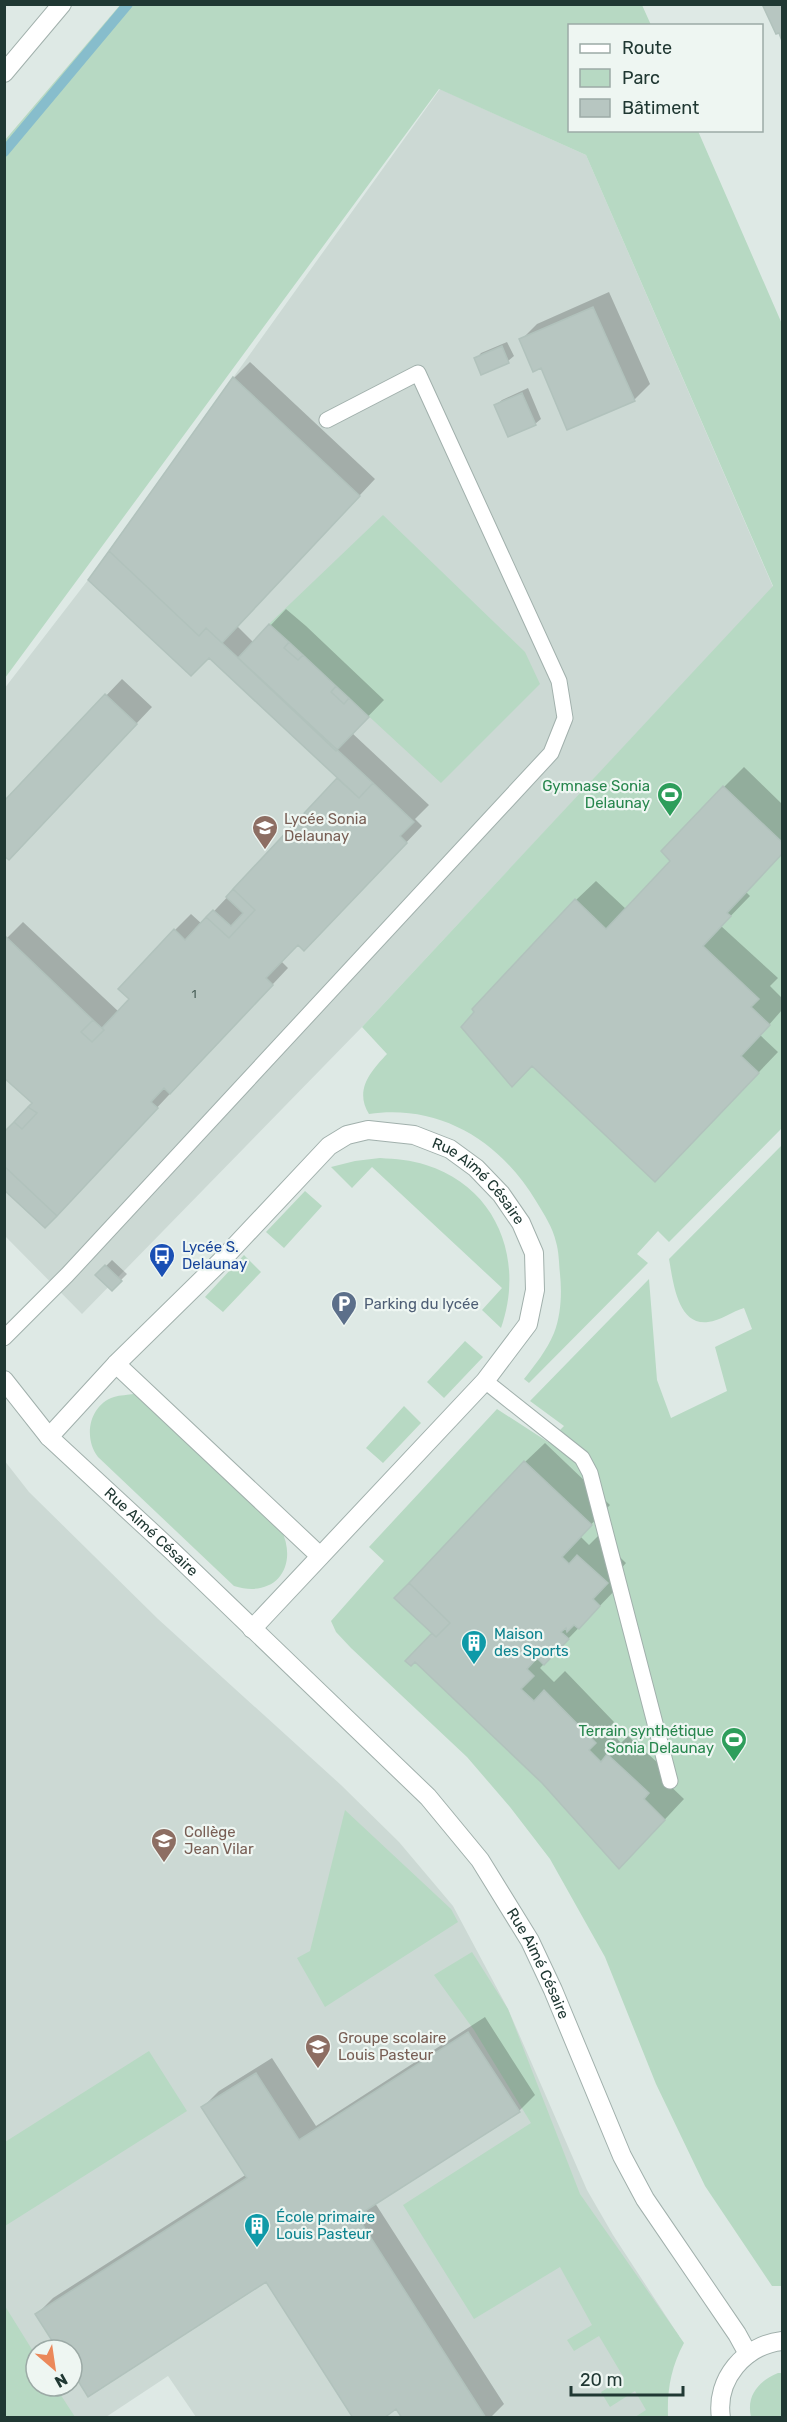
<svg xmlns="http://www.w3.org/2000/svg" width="787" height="2422" viewBox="0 0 787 2422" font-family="Rubik,sans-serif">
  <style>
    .built { fill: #ccd9d4; fill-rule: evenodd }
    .green { fill: #b7d9c3 }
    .shadow { fill: #0003 }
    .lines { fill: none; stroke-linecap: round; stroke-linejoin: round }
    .stream { stroke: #87bdcc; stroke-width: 10 }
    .building { fill: #b7c6c1; stroke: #b1c2bc; stroke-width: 1.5 }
    .service-casing { stroke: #a1b0ac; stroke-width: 17 }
    .minor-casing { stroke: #a1b0ac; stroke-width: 20 }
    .service { stroke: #fff; stroke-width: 15 }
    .minor { stroke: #fff; stroke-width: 18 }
    .labels { text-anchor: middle; stroke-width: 4.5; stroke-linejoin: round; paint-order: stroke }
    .number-label { font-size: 12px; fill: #465c56 }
    .leisure-label { font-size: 15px; fill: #27864d; stroke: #eef6f2; text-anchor: end }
    .education-label { font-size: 15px; fill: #785e54; stroke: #eef6f2; text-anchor: start }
    .street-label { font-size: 15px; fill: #203833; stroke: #eef6f2 }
    .transit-label { font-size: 15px; fill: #164399; stroke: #eef6f2; text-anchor: start }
    .service-label { font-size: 15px; fill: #4e5e75; stroke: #eef6f2; text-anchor: start }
    .culture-label { font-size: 15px; fill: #0d838f; stroke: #eef6f2; text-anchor: start }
  </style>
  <rect width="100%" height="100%" fill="#dee9e5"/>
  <!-- built -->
  <path class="built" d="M440 89 586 155 773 587 362 1027 82 1314 5 1236 4 689 88 580Z
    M4 1460 29 1492 158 1619 341 1785 399 1842 453 1906 508 2009 587 2190 613 2235 679 2336 661 2417H196L168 2376 106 2417H5ZM36 2350H72V2386H36Z"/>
  <!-- green -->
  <path class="green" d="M120 5H642L651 25 570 26V130L698 131 782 324V1128L669 1242 658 1231 637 1254 648 1263 529 1383 524 1379C535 1365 547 1350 554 1333 561 1315 562 1293 560 1274 559 1264 559 1252 556 1242 553 1228 544 1214 536 1201 500 1141 440 1104 369 1114 354 1090 371 1071 387 1054L362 1027 773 586 586 155 439 89 5 678V140Z
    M383 515 525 652 540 684 441 783 269 624Z
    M782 1145V2286H772L705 2186 656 2084 605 1957 550 1859 510 1807 467 1757 351 1648 336 1632 331 1621 384 1561 369 1547 497 1409 548 1442 564 1426 530 1401 649 1279 657 1380 671 1418 727 1391 715 1347 752 1329 744 1308C733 1311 720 1321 708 1322 677 1326 673 1280 669 1259Z
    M380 1158C396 1159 411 1160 426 1165 497 1187 525 1260 501 1328L482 1310 502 1288 372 1167 352 1188 331 1167 355 1161Z
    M305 1191 322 1206 284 1248 266 1232Z
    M244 1255 261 1272 223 1312 205 1297Z
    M465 1341 483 1357 444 1398 427 1382Z
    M134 1394 143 1398 281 1529C299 1566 276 1599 234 1586L98 1457C83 1438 89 1405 114 1397 120 1395 128 1395 134 1394Z
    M404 1406 421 1423 383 1463 366 1448Z
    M345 1810 451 1909 458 1922 325 2007 297 1958 310 1951Z
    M472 1952 508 2009 580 2194 684 2343C671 2367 667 2390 668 2417H635L646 2410 635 2391 610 2407 601 2392 624 2378 599 2336 574 2351 567 2340 592 2325 560 2267 474 2319 403 2205 531 2123 474 2030 434 1975Z
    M149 2051 187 2111 5 2226V2142Z
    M5 2306 36 2356V2386H55L75 2417H5Z
    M778 2373H782V2417H751C746 2395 759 2381 778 2373Z"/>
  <!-- shadow -->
  <path class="shadow" d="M609 292 650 384 634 400 541 366 521 340 537 324Z
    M507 342 514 356 508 361 476 359 481 353Z
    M250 362 375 479 237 626 254 643 286 609 306 626 384 700 352 733 429 805 415 819 422 826 320 933 298 943 281 961 288 968 61 1210 34 1103 4 941 23 922 119 1012 131 999 175 930 191 914 202 924 340 777 209 656 90 579 234 378Z
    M528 388 541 419 535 424 496 405 502 400Z
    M122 679 152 707 25 842 4 803Z
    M744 767 782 804V853L746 892 750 896 721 926 778 978 770 986 782 998V1010L760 1035 778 1052 675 1160 576 900 596 881 627 910 673 861 724 787Z
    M112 1260 127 1274 112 1289 97 1275Z
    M545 1443 610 1505 580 1536 589 1545 598 1536 626 1563 612 1579 619 1586 540 1668 554 1682 565 1671 614 1722 608 1729 621 1743 628 1736 668 1772 662 1778 684 1799 638 1848 434 1633 525 1462Z
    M485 2017 535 2095 519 2111 375 2203 504 2404 492 2416 493 2418H403L397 2407 267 2280 72 2368V2350H60L37 2314 53 2298 247 2174 203 2107 219 2091 272 2058 316 2126Z"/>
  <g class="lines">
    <!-- stream -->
    <path class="stream" d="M4 152 128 4"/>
  </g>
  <!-- building -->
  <path class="building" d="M762 4H782V41L779 33 776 34Z
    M593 307 635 401 567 430 541 368 533 372 519 339Z
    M502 346 509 363 481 375 474 358Z
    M233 377 360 496 222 643 206 628 199 636 109 551Z
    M522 393 536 425 508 437 494 405Z
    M109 551 199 636 206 628 373 783 359 798 209 658 191 676 88 580Z
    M269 624 289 642 284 648 298 660 303 655 336 686 331 692 344 704 349 698 369 717 336 751 238 658Z
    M289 642 303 655 298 660 284 648Z
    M336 686 349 698 344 704 331 692Z
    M105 694 137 724 9 860 4 856V801Z
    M337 778 359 798 373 783 414 822 400 836 407 843 304 951 298 945 266 978 273 985 170 1094 164 1088 151 1102 158 1108 57 1216 4 1166V1132L14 1122 22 1129 37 1113 28 1107 32 1103 4 1078V938L6 937 93 1020 81 1032 92 1042 104 1030 102 1028 129 999 118 989 174 929 185 940 206 917 229 938 255 910 233 889Z
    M723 786 782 842V854L727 913 731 916 703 946 759 999 751 1007 770 1025 741 1056 759 1073 655 1182 532 1066 512 1087 461 1027 474 1012 472 1009 575 899 606 929 670 861 661 851Z
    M233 889 255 910 229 938 206 917 213 910 231 926 243 913 226 897Z
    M93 1020 104 1030 92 1042 81 1032Z
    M28 1107 37 1113 22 1129 14 1122Z
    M4 1166 57 1216 45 1228 4 1190Z
    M105 1265 122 1281 112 1291 95 1275Z
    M524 1461 592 1525 562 1557 569 1564 577 1555 608 1583 593 1599 600 1606 579 1629 574 1625 567 1632 566 1628 561 1632 569 1639 544 1665 537 1658 527 1669 534 1676 521 1689 534 1701 544 1690 596 1743 589 1750 601 1762 607 1754 649 1793 644 1799 665 1820 619 1869 542 1783 415 1662 411 1666 405 1661 432 1633 436 1637 450 1623 409 1583Z
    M409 1583 450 1623 436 1637 394 1598Z
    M468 2032 520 2112 357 2216 486 2418H402L396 2409 384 2418H353L266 2282 88 2397 72 2371V2350H58L35 2314 247 2178 201 2107 256 2073 299 2140Z"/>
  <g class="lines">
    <defs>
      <path id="service" d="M4 1338 67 1275 551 753 565 718 559 681 418 373 327 420
        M485 1381 582 1458 590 1473 670 1781"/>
      <g id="minor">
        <path d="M4 73 62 4"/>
        <path d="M116 1364 320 1556"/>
        <path id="s1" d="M4 1380 49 1437 171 1550 428 1797 480 1860 530 1941 553 1990 622 2156 645 2199 737 2334 748 2354"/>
        <path id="s2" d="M49 1437 116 1364 220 1262 329 1146 347 1135 368 1130 414 1135 450 1149 476 1168 501 1194 521 1223 534 1253 535 1290 528 1324 485 1381 252 1629"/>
        <path d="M721 2418C715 2379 745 2345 782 2341"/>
      </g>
    </defs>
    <!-- service casing -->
    <use href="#service" class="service-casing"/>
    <!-- minor casing -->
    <use href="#minor" class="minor-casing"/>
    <!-- service -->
    <use href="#service" class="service"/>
    <!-- minor -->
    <use href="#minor" class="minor"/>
  </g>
  <!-- icons -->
  <defs>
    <symbol id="stadium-pin" viewBox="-11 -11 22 30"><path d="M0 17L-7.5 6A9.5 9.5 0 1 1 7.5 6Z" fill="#2e9e5b" stroke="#eef6f2"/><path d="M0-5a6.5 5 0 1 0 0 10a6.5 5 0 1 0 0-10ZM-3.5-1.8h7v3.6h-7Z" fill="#fff"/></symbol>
    <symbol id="school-pin" viewBox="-11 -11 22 30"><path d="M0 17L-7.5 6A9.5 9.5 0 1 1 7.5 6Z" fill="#8d6e63" stroke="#eef6f2"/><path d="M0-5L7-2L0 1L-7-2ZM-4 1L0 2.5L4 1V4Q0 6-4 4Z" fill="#fff"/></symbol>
    <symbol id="bus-pin" viewBox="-11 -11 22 30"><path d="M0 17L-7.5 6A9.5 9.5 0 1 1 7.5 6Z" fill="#1a4fb4" stroke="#eef6f2"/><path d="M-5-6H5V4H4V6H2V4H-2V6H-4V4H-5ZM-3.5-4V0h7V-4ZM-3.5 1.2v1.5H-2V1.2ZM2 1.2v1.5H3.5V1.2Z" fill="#fff"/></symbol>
    <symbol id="parking-pin" viewBox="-11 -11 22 30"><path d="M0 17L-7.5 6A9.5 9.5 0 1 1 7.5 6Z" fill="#5c6f8a" stroke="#eef6f2"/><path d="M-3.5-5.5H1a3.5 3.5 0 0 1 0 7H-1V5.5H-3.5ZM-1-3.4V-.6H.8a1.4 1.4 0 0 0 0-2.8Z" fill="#fff"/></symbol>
    <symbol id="building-pin" viewBox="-11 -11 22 30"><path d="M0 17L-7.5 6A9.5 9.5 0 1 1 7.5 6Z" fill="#0f9aa8" stroke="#eef6f2"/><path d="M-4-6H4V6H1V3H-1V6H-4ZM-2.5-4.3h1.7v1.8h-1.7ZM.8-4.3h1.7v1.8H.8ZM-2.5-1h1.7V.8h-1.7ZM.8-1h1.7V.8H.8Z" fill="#fff"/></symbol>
  </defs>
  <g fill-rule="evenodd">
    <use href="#stadium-pin" x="655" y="780" width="30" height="40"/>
    <use href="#school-pin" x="250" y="813" width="30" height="40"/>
    <use href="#bus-pin" x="147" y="1241" width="30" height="40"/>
    <use href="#parking-pin" x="329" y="1289" width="30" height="40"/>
    <use href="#building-pin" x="459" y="1628" width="30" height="40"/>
    <use href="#stadium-pin" x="719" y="1725" width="30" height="40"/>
    <use href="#school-pin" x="149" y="1826" width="30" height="40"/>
    <use href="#school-pin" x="303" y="2032" width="30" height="40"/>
    <use href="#building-pin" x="242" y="2211" width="30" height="40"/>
  </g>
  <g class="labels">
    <!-- number labels -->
    <g class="number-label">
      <text x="194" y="998">1</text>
    </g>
    <!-- leisure labels -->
    <g class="leisure-label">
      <text x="650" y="791">Gymnase Sonia<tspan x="650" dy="17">Delaunay</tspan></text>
      <text x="714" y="1736">Terrain synthétique<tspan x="714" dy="17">Sonia Delaunay</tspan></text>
    </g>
    <!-- education labels -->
    <g class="education-label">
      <text x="284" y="824">Lycée Sonia<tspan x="284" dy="17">Delaunay</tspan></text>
      <text x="184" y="1837">Collège<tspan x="184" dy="17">Jean Vilar</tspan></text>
      <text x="338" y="2043">Groupe scolaire<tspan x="338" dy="17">Louis Pasteur</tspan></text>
    </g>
    <!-- street labels -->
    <g class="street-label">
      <text dy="5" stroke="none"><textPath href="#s2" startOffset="574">Rue Aimé Césaire</textPath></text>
      <text dy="5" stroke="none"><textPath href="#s1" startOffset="212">Rue Aimé Césaire</textPath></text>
      <text dy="5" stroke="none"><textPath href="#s1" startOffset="796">Rue Aimé Césaire</textPath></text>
    </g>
    <!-- transit labels -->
    <g class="transit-label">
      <text x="182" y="1252">Lycée S.<tspan x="182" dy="17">Delaunay</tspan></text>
    </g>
    <!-- service labels -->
    <g class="service-label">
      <text x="364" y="1309">Parking du lycée</text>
    </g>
    <!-- culture labels -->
    <g class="culture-label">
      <text x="494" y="1639">Maison<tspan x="494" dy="17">des Sports</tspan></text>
      <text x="276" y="2222">École primaire<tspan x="276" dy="17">Louis Pasteur</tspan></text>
    </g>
  </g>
  <!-- border -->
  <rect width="787" height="2422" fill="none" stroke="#203833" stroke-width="12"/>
  <!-- legend -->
  <rect x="568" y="24" width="195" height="108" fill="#eef6f2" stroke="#9caaa6" stroke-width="1.5"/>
  <rect x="580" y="44" width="30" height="9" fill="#ffffff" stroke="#9caaa6" stroke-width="1.5"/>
  <text x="622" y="54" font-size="18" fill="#203833">Route</text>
  <rect x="580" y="69" width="30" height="18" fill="#b7d9c3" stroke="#9caaa6" stroke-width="1.5"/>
  <text x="622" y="84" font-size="18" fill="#203833">Parc</text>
  <rect x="580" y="99" width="30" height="18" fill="#b7c6c1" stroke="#9caaa6" stroke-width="1.5"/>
  <text x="622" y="114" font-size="18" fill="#203833">Bâtiment</text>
  <!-- north arrow -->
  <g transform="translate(54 2368) rotate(151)"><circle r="28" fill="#eef6f2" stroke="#9caaa6" stroke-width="1.5"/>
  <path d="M0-4.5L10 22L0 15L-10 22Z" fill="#eb885a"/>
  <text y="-9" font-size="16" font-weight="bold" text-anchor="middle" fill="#203833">N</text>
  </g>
  <!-- scale -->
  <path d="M571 2386v9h112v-9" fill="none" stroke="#203833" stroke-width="3"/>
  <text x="580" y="2386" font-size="18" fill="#203833" stroke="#eef6f2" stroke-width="4.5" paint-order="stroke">20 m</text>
</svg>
